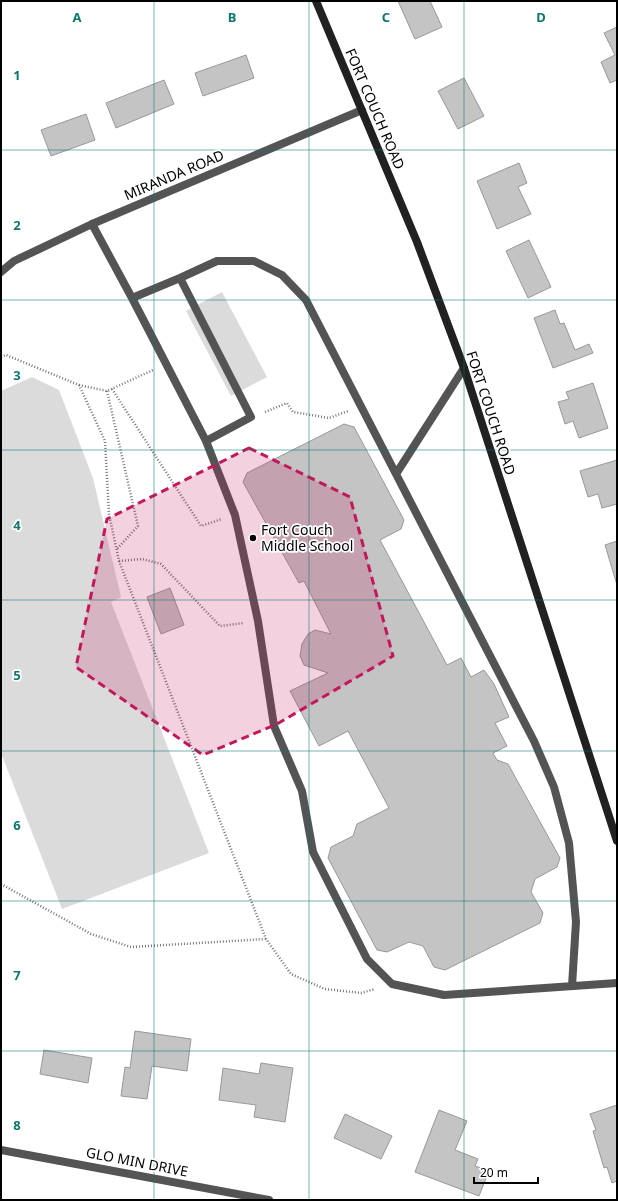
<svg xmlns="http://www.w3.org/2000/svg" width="618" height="1201" viewBox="0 0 618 1201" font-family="'Noto Sans',sans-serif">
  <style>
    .green { fill: #dbdbdb }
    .building { fill: #c4c4c4; stroke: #989898 }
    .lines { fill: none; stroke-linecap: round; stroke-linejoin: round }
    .path { stroke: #767676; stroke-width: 2.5; stroke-dasharray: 1 2; stroke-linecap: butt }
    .lane { stroke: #545454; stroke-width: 8 }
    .street { stroke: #545454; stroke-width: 8 }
    .secondary { stroke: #212121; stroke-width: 8 }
    .marked { fill: #c2185b; fill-opacity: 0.2; stroke: #c2185b; stroke-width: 3; stroke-dasharray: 8 5; stroke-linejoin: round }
    .grid { fill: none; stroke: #0f766e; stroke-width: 1; stroke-opacity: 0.55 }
    .poi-dot { fill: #000; stroke: #fff; stroke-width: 1.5 }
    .labels { text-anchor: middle; stroke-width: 3.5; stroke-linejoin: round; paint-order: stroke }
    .street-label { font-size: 14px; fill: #000; stroke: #fff }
    .poi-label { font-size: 14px; fill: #000; stroke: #fff; text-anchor: start }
    .grid-label { font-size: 13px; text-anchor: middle; font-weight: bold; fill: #0f766e; stroke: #fff; stroke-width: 3.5; stroke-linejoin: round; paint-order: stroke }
  </style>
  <rect width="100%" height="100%" fill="#fff"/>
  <!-- green -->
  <path class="green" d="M222 292 267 377 231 396 186 311Z
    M32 377 59 390 93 478 121 597 111 602 209 853 62 909 1 753V391Z"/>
  <!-- building -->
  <path class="building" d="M398 1H430L442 27 415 39Z
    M617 27V80L610 83 601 62 615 55 604 33Z
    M246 55 254 78 203 96 195 73Z
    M464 78 484 116 458 129 438 91Z
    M164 80 174 104 116 128 106 103Z
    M86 114 95 140 51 156 41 130Z
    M519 163 527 183 518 187 531 214 497 229 477 181Z
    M529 240 551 287 528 298 506 251Z
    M555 310 560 324 564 323 575 350 589 344 593 353 553 368 534 318Z
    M593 383 608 428 579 438 573 421 565 424 558 402 569 399 566 392Z
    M344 424 354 427 404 520 401 529 380 540 447 665 461 658 471 677 484 670 494 684 509 717 495 723 507 746 493 753 497 760 508 764 560 858 557 867 535 879 531 892 543 913 540 923 445 970 434 967 423 946 409 942 387 952 377 950 328 858 331 847 353 836 357 824 389 808 348 731 319 746 290 691 328 673 304 665 300 656 302 644 308 634 315 630 331 634 304 581 299 583 243 482 247 473Z
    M617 460V504L602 508 598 494 588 497 580 471Z
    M617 541V585L605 545Z
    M170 588 184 625 161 634 147 597Z
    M135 1031 191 1039 187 1071 152 1066 147 1099 121 1096 125 1067 130 1068Z
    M44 1050 92 1058 88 1083 40 1074Z
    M261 1063 293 1068 285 1122 254 1117 256 1105 219 1100 223 1068 259 1074Z
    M617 1105V1181L612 1183 607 1167 604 1168 593 1131 596 1130 590 1114Z
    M439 1110 467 1121 455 1150 478 1159 475 1166 489 1171 479 1196 415 1172Z
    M345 1114 392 1136 381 1159 334 1138Z"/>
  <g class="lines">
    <!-- path -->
    <path class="path" d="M1 357 6 355 79 385 105 441 109 514 119 561 266 939 291 974 325 989 361 993 375 989
      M79 385 107 391 153 370
      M112 389 201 526 222 519
      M107 391 138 526 117 549
      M265 412 287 403 293 412 329 418 348 411
      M119 561 142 559 161 564 220 626 244 623
      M1 884 91 934 131 947 266 939"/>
    <!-- lane -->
    <path class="lane" d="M92 224 132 298 206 441 235 515 258 621 274 726 302 791 313 852 367 959 392 984 444 995 617 983
      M180 278 251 417 206 441
      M132 298 180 278 217 261H254L282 275 306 300 396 474
      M464 368 396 474 534 741 554 787 569 843 576 922 572 986"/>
    <!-- street -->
    <path class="street" d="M1 272 14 261 92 224 362 110
      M1 1150 269 1200"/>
    <!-- secondary -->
    <path class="secondary" d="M316 1 417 242 464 368 617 841"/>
  </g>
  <!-- marked area -->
  <path class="marked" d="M249 448 350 497 393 656 277 724 203 755 76 667 107 519Z"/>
  <!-- grid -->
  <path class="grid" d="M154 1V1200M309 1V1200M464 1V1200M1 150H617M1 300H617M1 450H617M1 600H617M1 751H617M1 901H617M1 1051H617"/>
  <!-- markers -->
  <circle class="poi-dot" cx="253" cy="538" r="4"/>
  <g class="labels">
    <!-- street labels -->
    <g class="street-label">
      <text transform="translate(375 109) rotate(67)" y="5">FORT COUCH ROAD</text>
      <text transform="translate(174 175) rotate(-23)" y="5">MIRANDA ROAD</text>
      <text transform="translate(491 413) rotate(72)" y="5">FORT COUCH ROAD</text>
      <text transform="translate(137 1162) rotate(11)" y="5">GLO MIN DRIVE</text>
    </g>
    <!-- poi labels -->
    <g class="poi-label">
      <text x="261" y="535">Fort Couch<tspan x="261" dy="16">Middle School</tspan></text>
    </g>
  </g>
  <g class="grid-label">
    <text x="77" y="22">A</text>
    <text x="232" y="22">B</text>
    <text x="386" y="22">C</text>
    <text x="541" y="22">D</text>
    <text x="17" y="80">1</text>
    <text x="17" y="230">2</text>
    <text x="17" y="380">3</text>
    <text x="17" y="530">4</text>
    <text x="17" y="680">5</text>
    <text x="17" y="830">6</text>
    <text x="17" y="980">7</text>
    <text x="17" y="1130">8</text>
  </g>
  <!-- border -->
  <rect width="618" height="1201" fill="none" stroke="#000000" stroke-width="4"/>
  <!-- scale -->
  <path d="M474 1177v6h64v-6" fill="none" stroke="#000000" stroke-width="2"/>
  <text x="480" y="1177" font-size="12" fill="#000000" stroke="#ffffff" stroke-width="3" paint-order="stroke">20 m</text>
</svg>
